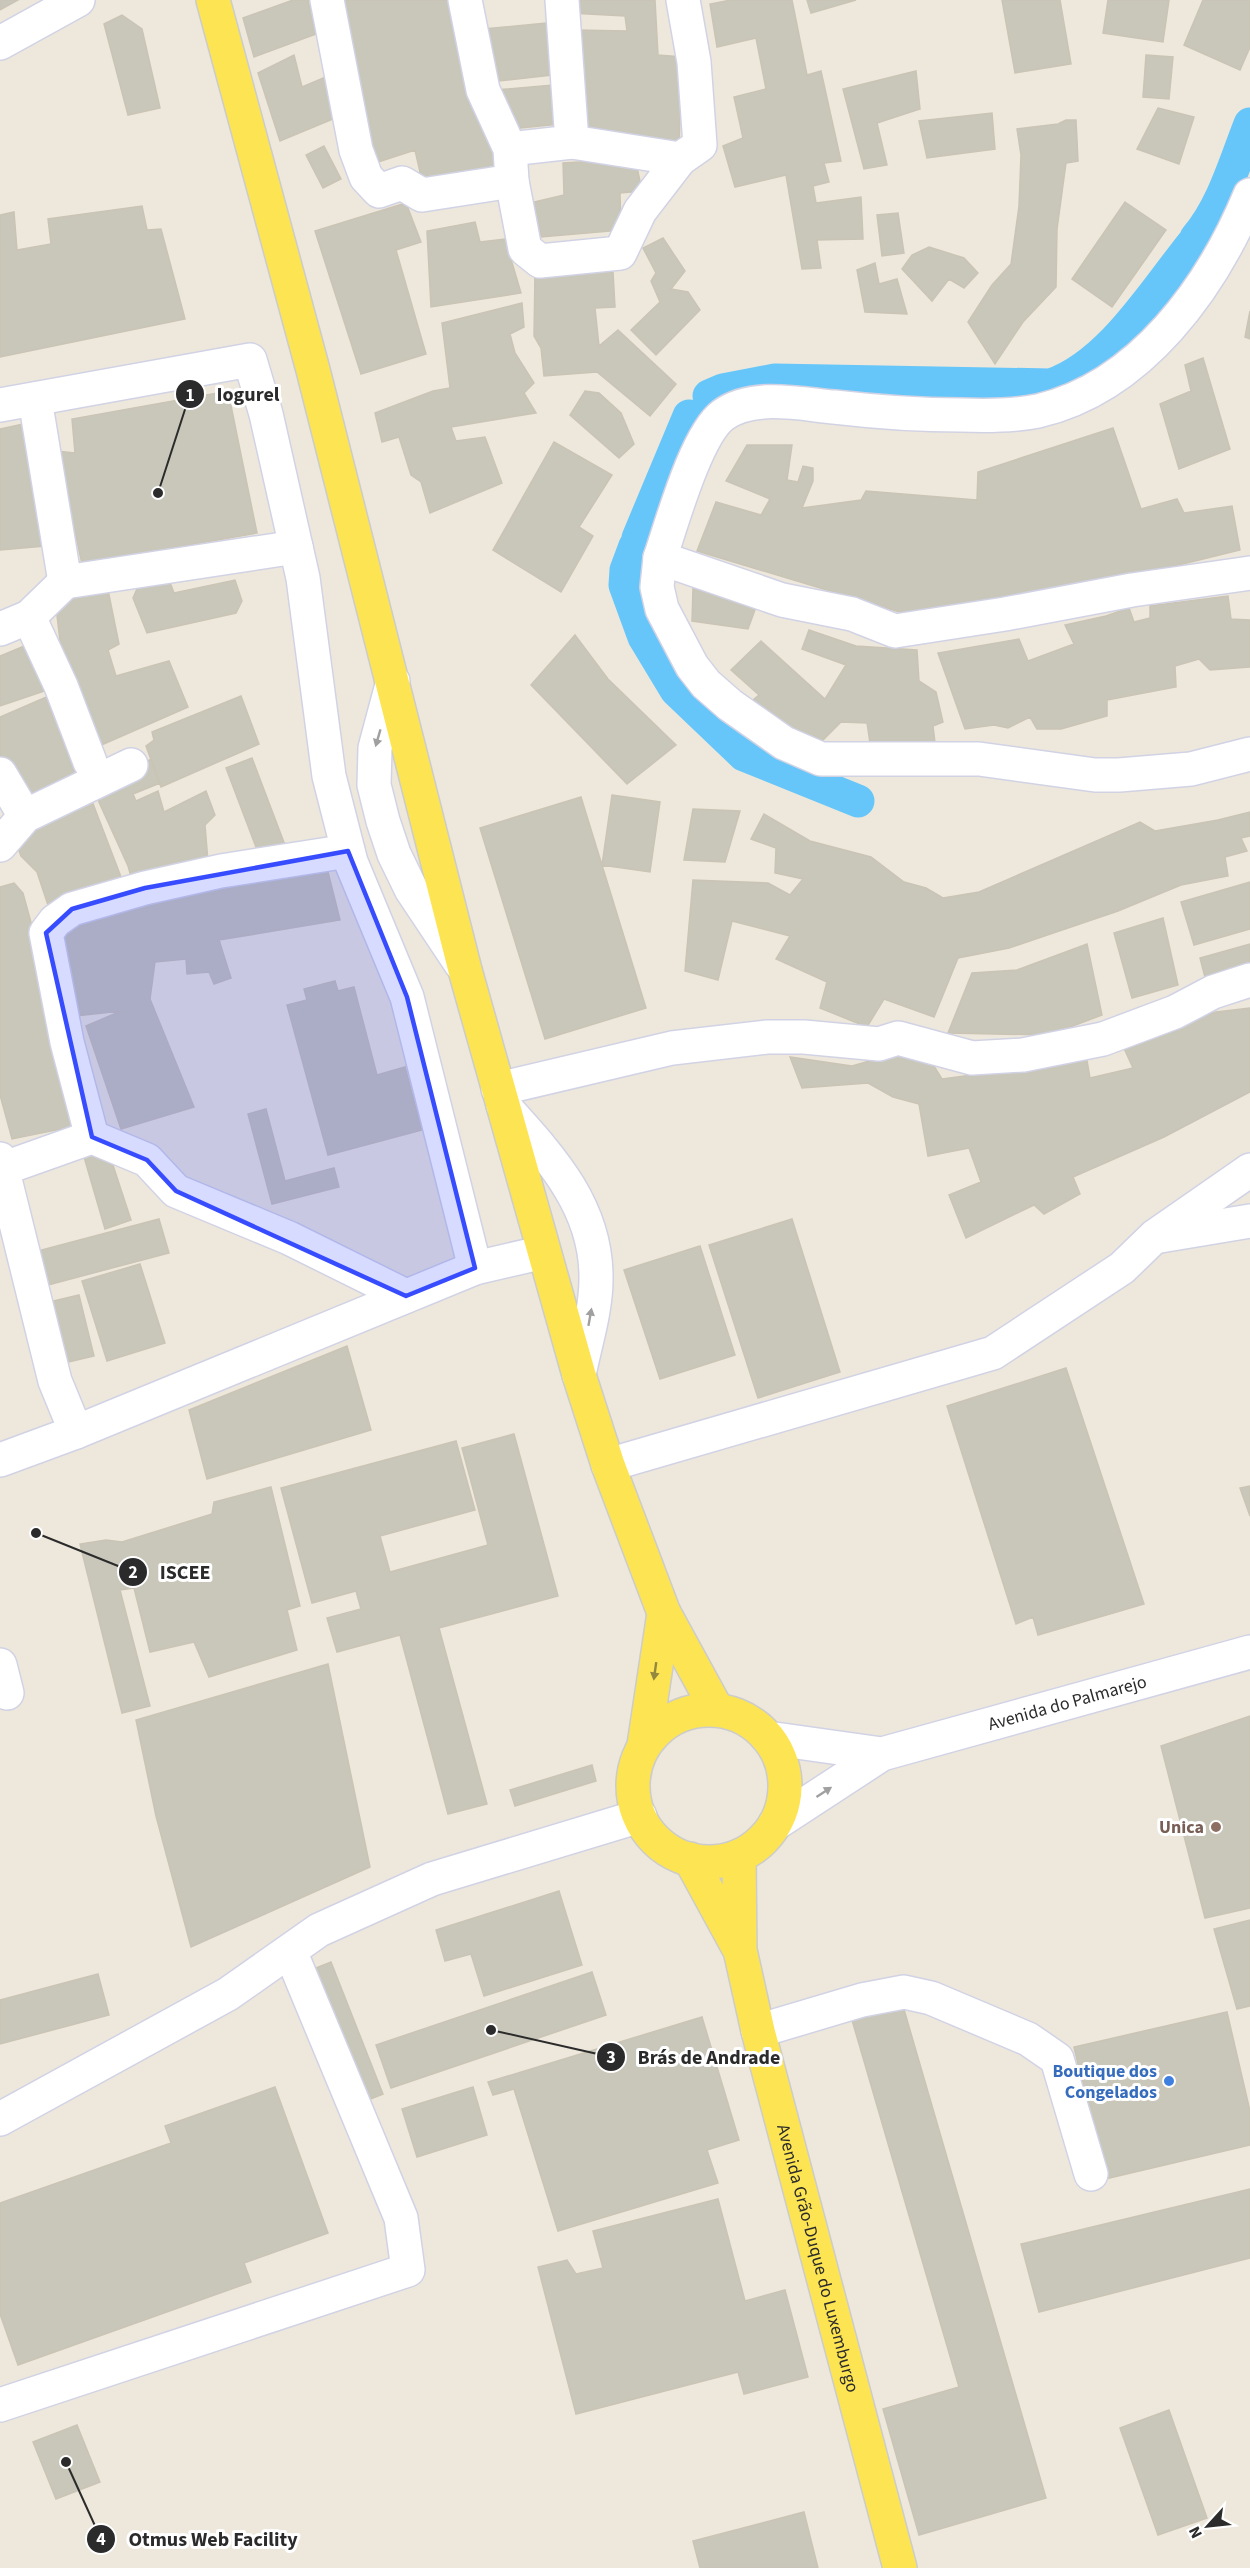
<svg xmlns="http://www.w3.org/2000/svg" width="1250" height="2568" viewBox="0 0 1250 2568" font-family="'Source Sans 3',sans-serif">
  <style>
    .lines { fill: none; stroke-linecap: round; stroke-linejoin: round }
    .canal { stroke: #66c6f9; stroke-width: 33 }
    .building { fill: #c9c6ba; stroke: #cac4b5; stroke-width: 1.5 }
    .minor-casing { stroke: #d1d3e5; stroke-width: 36 }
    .major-casing { stroke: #ccc; stroke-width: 36 }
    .minor { stroke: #fff; stroke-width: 33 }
    .major { stroke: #fde452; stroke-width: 33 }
    .oneway { fill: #a0a0a0 }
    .oneway2 { fill: #94883e }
    .marked { fill: #384cff; fill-opacity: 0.2; stroke: #384cff; stroke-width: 4.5; stroke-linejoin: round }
    .education-dot { fill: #8d6e63; stroke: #fff; stroke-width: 2 }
    .shop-dot { fill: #3f7fe0; stroke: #fff; stroke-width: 2 }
    .labels { text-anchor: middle; stroke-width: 6; stroke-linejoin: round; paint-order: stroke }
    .street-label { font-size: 18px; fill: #2b2b2b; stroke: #fff }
    .education-label { font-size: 18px; font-weight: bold; fill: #785e54; stroke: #fff; text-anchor: end }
    .shop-label { font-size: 18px; font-weight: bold; fill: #366cbe; stroke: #fff; text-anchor: end }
    .leader { fill: none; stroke: #2b2b2b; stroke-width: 2 }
    .callout-dot { fill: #2b2b2b; stroke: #fff; stroke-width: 2 }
    .mark-label { font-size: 18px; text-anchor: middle; font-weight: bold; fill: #fff }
    .callout-label { font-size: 20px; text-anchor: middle; font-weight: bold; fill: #2b2b2b; stroke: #fff; stroke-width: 6; stroke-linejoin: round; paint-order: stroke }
  </style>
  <rect width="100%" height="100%" fill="#eee8dc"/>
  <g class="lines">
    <!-- canal -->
    <path class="canal" d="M1196 238C1223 206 1235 162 1250 124
      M709 396 723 390 775 380 1051 385C1110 365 1155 290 1193 243
      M638 538 689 416
      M635 546 626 570 625 585 644 637 676 690 744 755 858 801"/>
  </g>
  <!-- building -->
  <path class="building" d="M0 0H18L0 10Z
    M293 0H308L316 34 254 57 243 18Z
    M334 0H452L501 171 422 181 415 150 372 164Z
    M568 0H655L658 55 682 57 679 148 579 133 576 30 627 31 625 16 570 13Z
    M731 0H792L807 75 821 71 841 161 824 163 829 182 813 186 816 203 861 197 863 239 817 240 821 268 802 269 786 175 735 187 723 146 743 138 734 97 766 89 756 38 717 47 710 4Z
    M807 0H856L811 13Z
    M1002 0H1060L1071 64 1015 73Z
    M1108 0H1169L1163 42 1103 33Z
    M1203 0H1250V47L1240 70 1184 45Z
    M122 15 142 29 160 108 128 115 104 24Z
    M546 23 552 75 490 82 484 29Z
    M294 55 302 87 328 76 340 116 280 141 258 73Z
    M1146 55 1173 57 1169 99 1143 97Z
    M916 71 920 109 877 123 887 165 864 169 843 89Z
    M553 85 559 124 511 129 495 90Z
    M1158 108 1194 117 1179 164 1137 149Z
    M992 113 995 149 927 158 919 121Z
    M1066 120H1076L1078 161 1066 163 1057 229 1056 287 1023 322 995 364 968 322 992 285 1011 264 1019 206 1021 155 1017 129 1058 124Z
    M324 146 341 179 323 188 306 155Z
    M596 161 636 162 642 191 620 193 621 230 541 237 534 202 564 195 563 163Z
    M1125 202 1166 230 1112 307 1072 279Z
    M406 203 421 242 396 250 426 354 361 374 315 231Z
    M142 206 147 230 161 229 185 319 0 357V215L14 212 17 250 51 244 48 219Z
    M898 213 904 253 882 256 877 215Z
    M475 222 480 242 505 239 521 293 431 307 427 231Z
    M663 238 685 271 671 289 688 292 700 310 656 355 631 330 660 302 651 281 656 273 643 248Z
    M929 247 964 258 978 273 964 288 949 279 932 301 902 269 912 255Z
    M875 263 879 284 897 279 907 314 865 312 857 270Z
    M535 272H613L615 307 595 308 599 346 618 330 676 384 650 416 597 372 544 376 541 348 534 336Z
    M522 303 524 327 510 334 515 353 534 383 524 393 536 413 451 427 456 441 485 437 502 483 430 513 421 482 411 475 399 437 382 442 375 413 433 391 450 388 442 323Z
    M1250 311V339L1245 337Z
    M1203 358 1230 449 1179 469 1160 404 1191 391 1185 365Z
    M228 391 257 533 82 564 57 451 75 453 72 419Z
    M585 391 599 393 621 413 634 444 619 458 570 415Z
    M33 422 45 546 0 550V429Z
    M1113 428 1141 509 1177 499 1184 513 1232 506 1240 550 1081 589 903 613 697 551 716 502 761 515 770 499 726 481 747 445H792L787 480 798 482 803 466 813 468V481L802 508 861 500 866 491 977 500 978 472Z
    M554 442 612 475 579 527 593 536 561 592 493 550Z
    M168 577 174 593 235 580 242 601 236 613 147 633 133 598 140 582Z
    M693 588 756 607 748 629 692 621Z
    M108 590 119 644 108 650 116 676 169 661 188 707 97 747 62 657 56 607 74 595Z
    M1228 596 1231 619 1250 620V667L1210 670 1199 659 1175 666 1176 687 1107 700V716L1061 729H1037L1030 717 1008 728 994 725 965 729 938 653 1019 639 1028 661 1074 644 1065 625 1106 616 1129 608 1134 622 1150 618V606Z
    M809 630 856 646 917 650 919 681 936 692 943 722 933 726 935 743 872 756 867 723 841 722 813 750 748 704 759 695 731 670 761 641 825 699 846 665 802 649Z
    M575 635 608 679 676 745 627 784 531 685Z
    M34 642 56 687 0 706V656Z
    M58 692 92 767 21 801 0 768V717Z
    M241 696 259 744 161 787 146 746 154 740 152 732Z
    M252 758 285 845 259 855 226 768Z
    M151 759 160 783 133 794 136 801 158 791 164 812 206 791 215 815 205 825 208 862 134 887 128 866 94 791Z
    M87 788 126 890 49 908 37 872 21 856 14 837Z
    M612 795 660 802 650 872 602 865Z
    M581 797 646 1008 545 1039 480 828Z
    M693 809 740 811 725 862 684 860Z
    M1250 812V836L1241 838 1247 851 1225 857 1228 876 1181 885 1118 911 1009 948 958 958 934 1017 884 999 867 1027 820 1008 827 982 776 959 790 936 732 921 718 980 685 971 693 880 768 883 790 895 803 879 775 873 776 848 751 839 764 814 810 841 871 857 904 882 926 888 943 898 979 892 1140 822 1155 831 1218 820Z
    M328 872 340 920 219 940 231 978 214 984 209 972 187 974 186 959 155 962 150 999 194 1107 121 1129 86 1026 121 1011 76 1016 63 939 81 916 231 885Z
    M1250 882V929L1194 945 1181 902Z
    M14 883 23 893 86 1124 12 1139 0 1095V887Z
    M1163 918 1178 985 1132 998 1114 933Z
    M1087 944 1102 1015 1049 1035 948 1033 972 973 1017 970Z
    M1250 944V969L1206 981 1200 958Z
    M335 981 338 991 354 987 377 1075 405 1067 422 1130 328 1155 287 1005 307 1000 304 989Z
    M1250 1008V1092L1164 1137 1073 1177 1080 1194 1044 1214 1034 1205 966 1238 949 1195 981 1182 969 1148 928 1156 919 1104 893 1097 868 1083 802 1088 790 1057 852 1066 897 1053 934 1066 942 1079 1002 1071 1086 1055 1090 1078 1133 1068 1122 1044 1168 1026 1216 1012Z
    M266 1109 285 1181 334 1168 339 1187 272 1204 248 1114Z
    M98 1152 109 1153 131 1220 105 1229 84 1157Z
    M159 1219 169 1253 44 1286 34 1252Z
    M792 1219 840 1372 758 1398 709 1245Z
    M700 1246 735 1355 660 1379 624 1270Z
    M140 1264 165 1343 107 1361 82 1281Z
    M79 1295 94 1356 64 1363 49 1302Z
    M347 1346 371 1430 207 1479 189 1410Z
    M1066 1368 1144 1604 1038 1635 1033 1617 1016 1624 947 1406Z
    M514 1434 558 1596 439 1628 487 1804 448 1814 400 1635 337 1652 327 1618 361 1609 356 1591 312 1603 281 1488 456 1441 475 1510 380 1536 390 1572 488 1545 462 1448Z
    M1250 1486V1516L1240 1488Z
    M271 1487 300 1606 287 1610 297 1650 209 1677 194 1642 150 1652 134 1588 120 1590 150 1706 122 1713 80 1544 106 1540 122 1542 212 1514 214 1502Z
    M328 1664 370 1867 191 1947 156 1816 136 1720Z
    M1250 1716V1908L1205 1918 1161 1746Z
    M592 1765 596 1781 515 1806 510 1790Z
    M559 1891 582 1965 484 1996 471 1954 445 1961 436 1930Z
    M1250 1920V2006L1237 2009 1214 1929Z
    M331 1962 383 2094 363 2102 311 1970Z
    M592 1972 606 2015 391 2088 376 2045Z
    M98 1974 109 2015 0 2044V2000Z
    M903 2006 1046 2498 919 2535 883 2409 959 2387 852 2020Z
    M1227 2012 1250 2111V2145L1105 2179 1074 2047Z
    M702 2017 739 2140 707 2150 718 2183 558 2231 514 2089 493 2095 488 2082Z
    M275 2087 328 2233 244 2263 251 2282 18 2365 0 2314V2203L171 2143 165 2126Z
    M473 2087 487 2135 417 2157 402 2109Z
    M1250 2189V2258L1039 2312 1021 2244Z
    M718 2199 745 2301 785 2290 808 2377 744 2394 738 2372 576 2414 538 2267 567 2260 576 2274 603 2268 593 2231Z
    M1169 2410 1207 2518 1158 2535 1120 2428Z
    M77 2425 100 2482 56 2499 33 2442Z
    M804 2512 818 2568H700L693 2541Z"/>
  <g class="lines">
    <defs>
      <g id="minor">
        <path d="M327 0 356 150 366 177 379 191 402 183 422 195 512 181"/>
        <path d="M465 0 483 90 510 149 512 181 525 249 540 261 620 253 640 211 680 159"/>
        <path d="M0 43 78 0"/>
        <path d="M572 142 680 159 700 145 694 62 683 0"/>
        <path d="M510 149 572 142 562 0"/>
        <path d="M1250 195C1212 287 1141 387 1038 411 1013 416 987 416 961 415 918 415 877 412 834 407 801 404 753 393 723 415 696 435 672 523 660 558L657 587 662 609 692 666 706 684 730 705 784 743 821 759H979L1095 775H1119L1191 769 1250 754"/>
        <path d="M35 399 65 582 296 547"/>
        <path d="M0 405 250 360 266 414 303 578 329 776 351 862 407 997 475 1268"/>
        <path d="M660 558 782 600 852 614 895 631 1005 614 1132 590 1250 573"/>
        <path d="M29 617 61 686 90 762"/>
        <path d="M0 629 29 617 65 582"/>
        <path d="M393 681 375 748 374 785 383 821 394 854 411 889 461 964"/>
        <path d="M0 774 25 816"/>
        <path d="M0 845 25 816 131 765"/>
        <path d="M498 1089 672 1048 767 1037H804L879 1044 898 1038 972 1058 1023 1055 1103 1039 1175 1012 1213 992 1250 980"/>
        <path d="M503 1105C549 1156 597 1206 596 1279 596 1311 585 1344 579 1375"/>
        <path d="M92 1137 67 1042 46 933 55 921 72 909 145 888 221 871 348 851"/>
        <path d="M0 1159 55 1381 76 1432"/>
        <path d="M2 1169 92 1137 147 1160 176 1191 289 1238 406 1296"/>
        <path d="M1160 1236 1250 1221"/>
        <path d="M0 1460 76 1432 475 1268 544 1252"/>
        <path d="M608 1465 993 1353 1122 1268 1155 1236 1250 1170"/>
        <path d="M0 1665 7 1693"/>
        <path d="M768 1738 882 1754"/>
        <path id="s1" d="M775 1824 882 1754 1250 1652"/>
        <path d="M758 2031 862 2000 904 1992 931 1998 1028 2039 1057 2059 1091 2174"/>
        <path d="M0 2119 228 1994 319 1930 432 1879 640 1816"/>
        <path d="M0 2405 408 2270 401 2218 290 1951"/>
      </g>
      <g id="major">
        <path d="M213 0 313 370 465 970 579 1375 608 1465 664 1613 717 1710"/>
        <circle cx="709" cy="1786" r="76"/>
        <path d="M644 1745 664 1613"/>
        <path id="s2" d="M739 1856 740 1950 758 2031 900 2568"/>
        <path d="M690 1859 738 1947"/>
      </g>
    </defs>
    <!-- minor casing -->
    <use href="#minor" class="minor-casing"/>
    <!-- major casing -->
    <use href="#major" class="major-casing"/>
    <!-- minor -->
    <use href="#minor" class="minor"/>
    <!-- major -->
    <use href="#major" class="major"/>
  </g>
  <!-- one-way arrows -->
  <defs><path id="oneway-solid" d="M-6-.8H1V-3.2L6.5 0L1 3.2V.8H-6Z" transform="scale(1.5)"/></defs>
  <g class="oneway">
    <use href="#oneway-solid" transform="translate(378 738) rotate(106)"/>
    <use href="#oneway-solid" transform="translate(590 1317) rotate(-80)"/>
    <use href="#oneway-solid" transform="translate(824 1792) rotate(-33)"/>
  </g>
  <use class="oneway2" href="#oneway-solid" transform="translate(655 1671) rotate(98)"/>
  <!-- marked area -->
  <path class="marked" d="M348 851 407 997 475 1268 406 1296 176 1191 147 1160 92 1137 46 933 72 909 145 888Z"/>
  <!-- markers -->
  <circle class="education-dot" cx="1216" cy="1827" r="6"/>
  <circle class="shop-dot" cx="1169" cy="2081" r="6"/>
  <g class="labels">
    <!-- street labels -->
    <g class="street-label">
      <text dy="6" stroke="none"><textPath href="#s1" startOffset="320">Avenida do Palmarejo</textPath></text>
      <text dy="6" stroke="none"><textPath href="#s2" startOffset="412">Avenida Grão-Duque do Luxemburgo</textPath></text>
    </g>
    <!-- education labels -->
    <g class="education-label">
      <text x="1204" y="1833">Unica</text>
    </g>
    <!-- shop labels -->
    <g class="shop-label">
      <text x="1157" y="2077">Boutique dos<tspan x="1157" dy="21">Congelados</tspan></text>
    </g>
  </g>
  <!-- callouts -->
  <path class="leader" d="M158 493L190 394M36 1533L133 1572M491 2030L611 2057M66 2462L101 2539"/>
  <g class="callout-dot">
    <circle cx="158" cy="493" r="6"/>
    <circle cx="36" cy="1533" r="6"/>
    <circle cx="491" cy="2030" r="6"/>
    <circle cx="66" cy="2462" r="6"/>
    <circle cx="190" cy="394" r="15"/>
    <circle cx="133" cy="1572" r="15"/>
    <circle cx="611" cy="2057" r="15"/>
    <circle cx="101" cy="2539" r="15"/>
  </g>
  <g class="mark-label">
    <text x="190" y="401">1</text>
    <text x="133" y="1578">2</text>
    <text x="611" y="2063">3</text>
    <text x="101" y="2545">4</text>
  </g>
  <g class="callout-label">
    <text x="248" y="401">Iogurel</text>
    <text x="185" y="1579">ISCEE</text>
    <text x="709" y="2064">Brás de Andrade</text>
    <text x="213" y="2546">Otmus Web Facility</text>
  </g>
  <!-- north arrow -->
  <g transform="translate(1208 2526) rotate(243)" stroke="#ffffff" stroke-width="4.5" paint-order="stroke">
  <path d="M0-4.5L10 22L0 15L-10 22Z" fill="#2b2b2b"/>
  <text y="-9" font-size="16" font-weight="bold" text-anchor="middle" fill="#2b2b2b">N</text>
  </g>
</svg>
